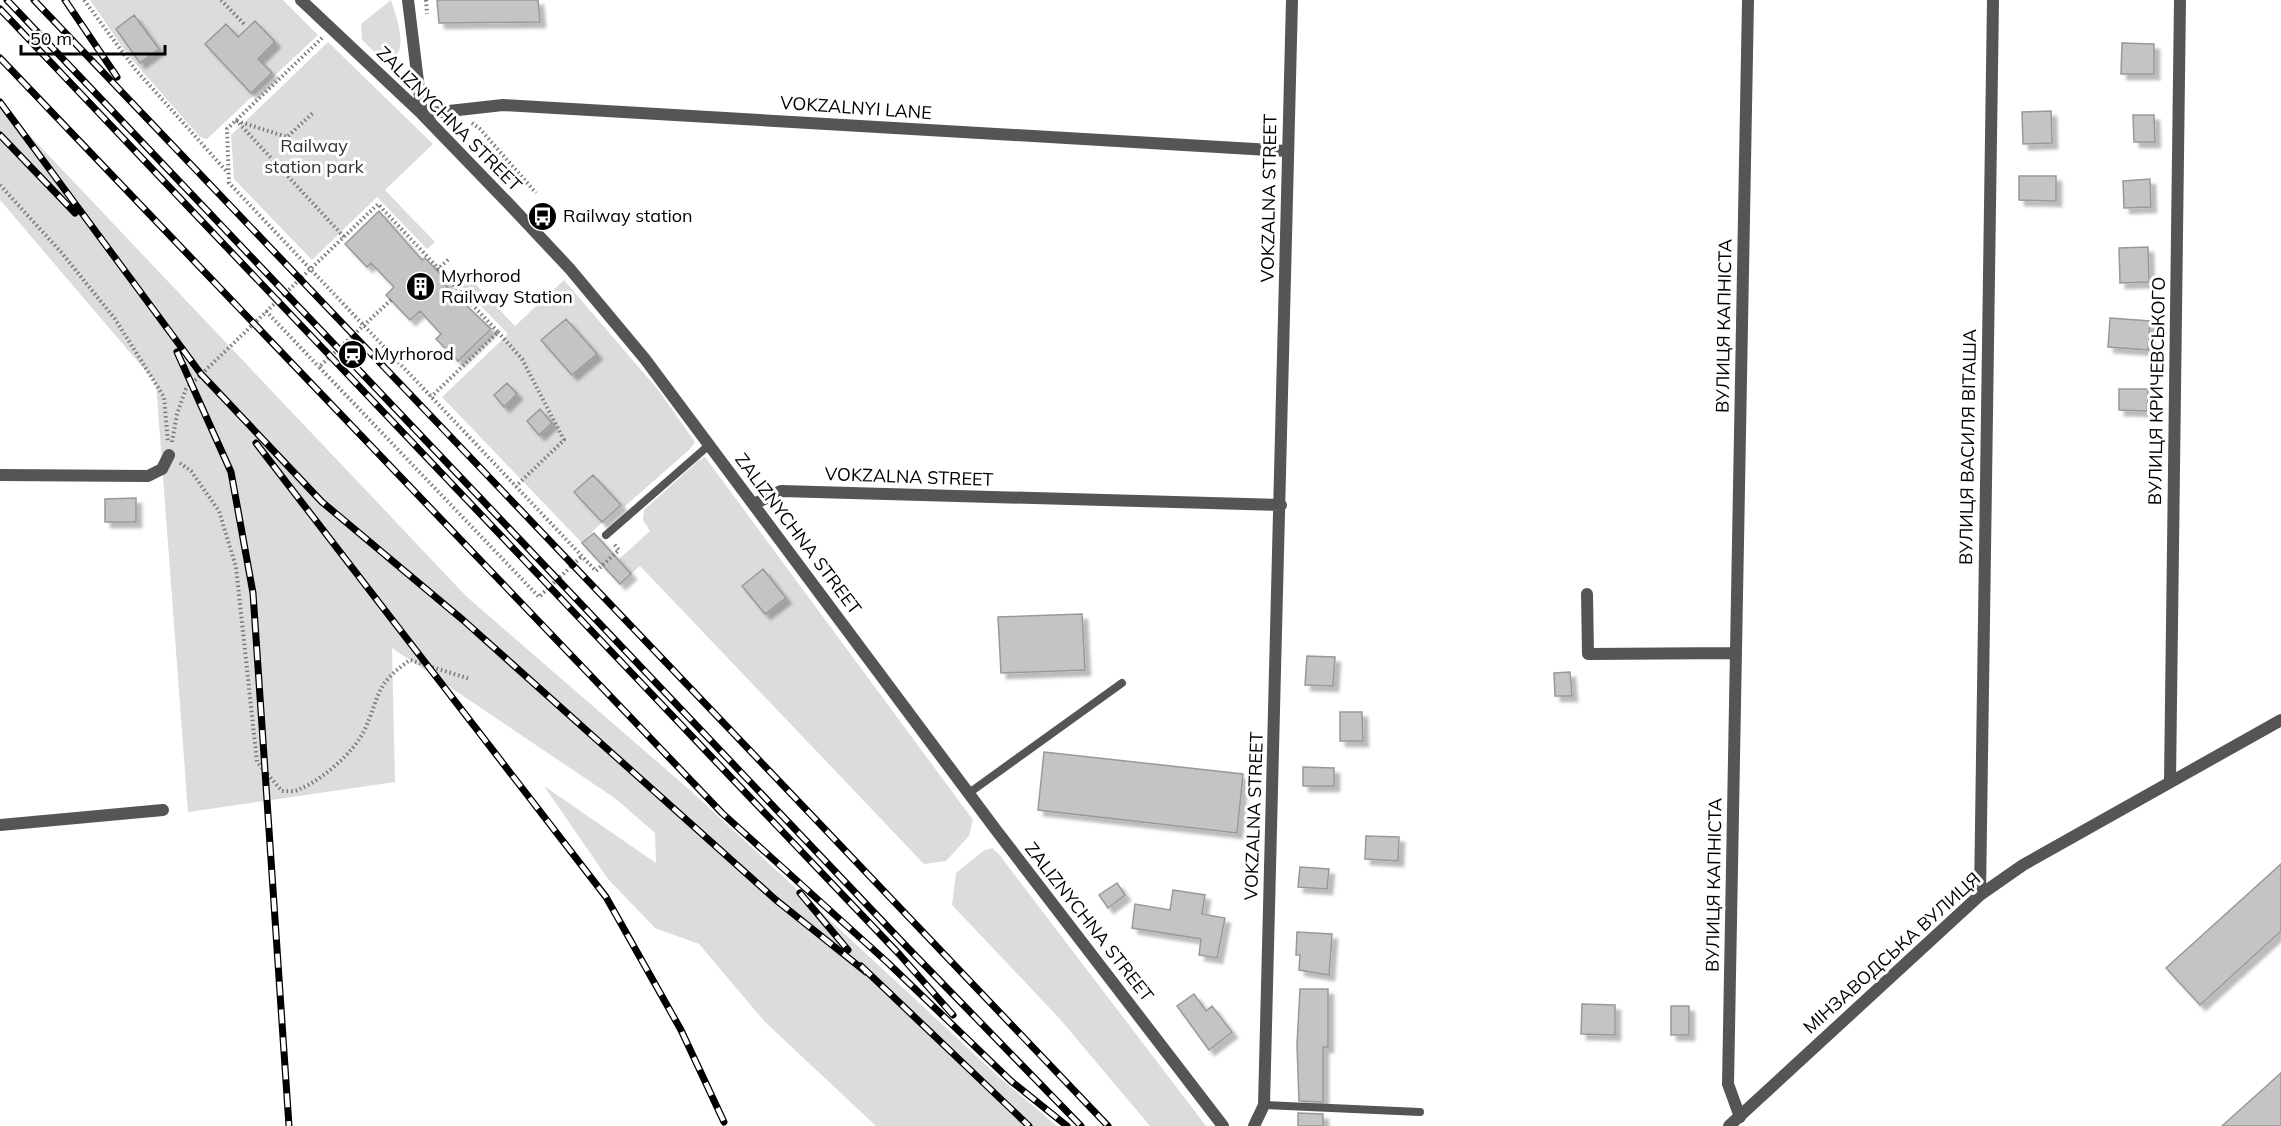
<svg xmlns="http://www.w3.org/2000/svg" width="2281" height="1126" viewBox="0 0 2281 1126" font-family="Mulish,sans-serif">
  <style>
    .green { fill: #dcdcdc }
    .building { fill: #c4c4c4; stroke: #999; stroke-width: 1.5; filter: url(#shadow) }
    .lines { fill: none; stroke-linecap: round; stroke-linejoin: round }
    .path { stroke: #777; stroke-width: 4; stroke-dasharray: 1.5 3; stroke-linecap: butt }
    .lane { stroke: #555; stroke-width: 8 }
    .street { stroke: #555; stroke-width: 12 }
    .rail-casing { stroke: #000; stroke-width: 7 }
    .rail { stroke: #fff; stroke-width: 4.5; stroke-dasharray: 14; stroke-linecap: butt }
    .labels { text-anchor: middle; stroke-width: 6; stroke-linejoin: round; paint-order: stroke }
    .street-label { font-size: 18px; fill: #000; stroke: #fff }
    .park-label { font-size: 18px; fill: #333; stroke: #fff }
    .poi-label { font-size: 18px; fill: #000; stroke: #fff; text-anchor: start }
  </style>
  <defs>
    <filter id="shadow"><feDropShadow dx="5.5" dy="5.5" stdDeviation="1.5" flood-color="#0004"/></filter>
  </defs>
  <rect width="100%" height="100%" fill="#fff"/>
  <!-- green -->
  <path class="green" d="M90 0H283L318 35 207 139 200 137 127 54Z
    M391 0C397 20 412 56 385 62L362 40 361 24Z
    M328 42 433 144 385 190 435 242 427 249 377 197 312 260 234 179 231 135Z
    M0 104 467 597 691 791 1000 1078 1057 1126H876L765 1022 699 944 655 928 608 879 544 786 656 863 655 833 616 799 392 648 395 782 188 812 156 383 0 200Z
    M466 274 515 326 564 280 659 391 695 442 690 449 624 507 593 475 574 492 602 522 582 543 442 397 508 334 458 282Z
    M705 457 973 820 969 836 946 861 924 864 640 566 631 574 618 560 650 531 643 520 644 510 698 461Z
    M992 848 998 853 1206 1126H1150L1059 1018 952 905 956 873 983 851Z"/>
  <!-- building -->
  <path class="building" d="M437 0H538L540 22 439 23Z
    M134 15 159 49 140 63 116 29Z
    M255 21 275 42 258 59 272 73 251 93 205 44 226 24 238 37Z
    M2122 43 2154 44V74H2121Z
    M2051 111 2052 143 2023 144 2022 112Z
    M2133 115H2154L2155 142H2134Z
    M2019 176H2056V201L2019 200Z
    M2150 179 2151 207 2124 208 2123 181Z
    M379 211 422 260 425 258 448 282 445 285 491 329 458 361 436 339 441 334 420 311 410 320 386 295 394 287 371 263 367 267 345 244Z
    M2148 247 2149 282 2120 283 2119 248Z
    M2110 318 2150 321 2148 350 2108 347Z
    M566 319 597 354 572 375 541 340Z
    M507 383 517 394 504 407 494 395Z
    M2119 389H2148L2147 411 2119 410Z
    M540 409 552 423 539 435 527 421Z
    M593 475 621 505 602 522 574 492Z
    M136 498V522H105V499Z
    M594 533 631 574 620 584 582 543Z
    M763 569 786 598 765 614 742 586Z
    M1082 614 1085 670 1001 673 998 617Z
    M1307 656 1335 657 1333 686 1305 685Z
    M1570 672 1572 696H1555L1554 673Z
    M1340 712H1362L1363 741H1340Z
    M1044 752 1243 774 1237 833 1038 810Z
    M1303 767 1334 768V786H1303Z
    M1366 836 1399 837 1398 861 1365 859Z
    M2281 864V931L2200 1005 2166 968Z
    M1300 867 1329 869 1327 889 1298 887Z
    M1117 883 1125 895 1108 908 1099 895Z
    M1173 890 1205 895 1202 914 1225 918 1217 958 1199 955 1201 939 1132 928 1135 904 1170 910Z
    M1297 932 1332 934 1329 975 1299 970 1300 955H1296Z
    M1300 989H1328V1047H1323V1102L1299 1101 1297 1045Z
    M1194 994 1206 1011 1212 1006 1232 1032 1209 1050 1177 1006Z
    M1582 1004 1615 1005V1035L1581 1034Z
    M1671 1006H1689V1035H1671Z
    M2281 1073V1126H2222Z
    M1298 1113 1323 1114V1126H1298Z"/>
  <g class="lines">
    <!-- path -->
    <path class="path" d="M84 0 135 69 228 173
      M221 0 245 25
      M426 0 427 14
      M322 38 227 129 229 183 596 571 619 550 613 543
      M236 120 344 237
      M237 121 287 137 314 112
      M472 123 480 129 536 193
      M0 185 61 252 115 319 164 397 168 443
      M437 270 450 258
      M391 300 319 367 539 597 582 556
      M266 311 319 367
      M498 332 522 359 564 440 516 486
      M172 442 177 414 186 389 378 204 498 332 431 397
      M180 463 191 471 219 511 236 567 257 762 282 791C288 791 295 792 300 789 322 780 354 752 364 731 381 695 373 686 410 660L470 679"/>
    <!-- lane -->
    <path class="lane" d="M606 535 708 446
      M969 793 1122 683
      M1264 1105 1420 1112"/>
    <!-- street -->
    <path class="street" d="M301 0 422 114 508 203 570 269 645 359 996 830 1223 1126
      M408 0 422 114 503 105 1287 151
      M0 475 148 476 162 469 169 455
      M754 504 781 491 1281 505
      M1587 594 1588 654 1736 653
      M2170 781 2180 0
      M0 825 163 810
      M1980 895 1993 0
      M1740 1117 1728 1084 1748 0
      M1254 1126 1264 1105 1292 0
      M1729 1126 1980 895 2023 865 2281 720"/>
    <defs>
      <path id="rail" d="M7 0 907 947 1081 1126
        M34 0 1108 1126
        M65 0 117 77
        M0 9 899 954 953 1015
        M0 58 722 813 887 962 1011 1081 1067 1126
        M0 102 201 374 322 502 463 620 776 900 866 972
        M0 135 75 213
        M177 352 231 472 253 593 289 1126
        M256 443 606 897 681 1030 724 1122
        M800 893 848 950
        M861 966 1029 1126"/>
    </defs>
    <!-- rail casing -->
    <use href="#rail" class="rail-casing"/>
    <!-- rail -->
    <use href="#rail" class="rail"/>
  </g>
  <!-- icons -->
  <defs>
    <symbol id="bus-disc" viewBox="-11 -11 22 22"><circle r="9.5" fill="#000" stroke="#fff"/><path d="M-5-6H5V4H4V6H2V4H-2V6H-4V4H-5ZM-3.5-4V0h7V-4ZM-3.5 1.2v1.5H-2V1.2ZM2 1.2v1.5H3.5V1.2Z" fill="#fff"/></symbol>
    <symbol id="building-disc" viewBox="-11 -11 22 22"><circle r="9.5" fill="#000" stroke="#fff"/><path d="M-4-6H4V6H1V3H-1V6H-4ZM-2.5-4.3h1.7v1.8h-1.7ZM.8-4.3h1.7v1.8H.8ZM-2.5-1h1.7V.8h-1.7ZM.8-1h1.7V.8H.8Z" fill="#fff"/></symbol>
    <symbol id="station-disc" viewBox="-11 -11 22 22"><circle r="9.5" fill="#000" stroke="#fff"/><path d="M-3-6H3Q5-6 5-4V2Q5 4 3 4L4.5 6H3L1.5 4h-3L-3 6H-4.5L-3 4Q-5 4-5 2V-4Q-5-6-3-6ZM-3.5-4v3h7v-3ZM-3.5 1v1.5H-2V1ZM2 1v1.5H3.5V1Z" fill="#fff"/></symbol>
  </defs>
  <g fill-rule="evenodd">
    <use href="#bus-disc" x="526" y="200" width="33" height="33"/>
    <use href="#building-disc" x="404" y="270" width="33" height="33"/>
    <use href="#station-disc" x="336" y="338" width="33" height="33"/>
  </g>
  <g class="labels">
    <!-- street labels -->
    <g class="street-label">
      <text transform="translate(856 108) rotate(4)" y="6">VOKZALNYI LANE</text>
      <text transform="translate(449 119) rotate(45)" y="6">ZALIZNYCHNA STREET</text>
      <text transform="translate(1269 198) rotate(-89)" y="6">VOKZALNA STREET</text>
      <text transform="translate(1724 326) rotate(-89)" y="6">ВУЛИЦЯ КАПНІСТА</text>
      <text transform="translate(2157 391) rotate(-89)" y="6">ВУЛИЦЯ КРИЧЕВСЬКОГО</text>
      <text transform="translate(1968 447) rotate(-89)" y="6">ВУЛИЦЯ ВАСИЛЯ ВІТАША</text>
      <text transform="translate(909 477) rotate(2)" y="6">VOKZALNA STREET</text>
      <text transform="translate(798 534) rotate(53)" y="6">ZALIZNYCHNA STREET</text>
      <text transform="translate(1254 816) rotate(-88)" y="6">VOKZALNA STREET</text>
      <text transform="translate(1714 885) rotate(-89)" y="6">ВУЛИЦЯ КАПНІСТА</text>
      <text transform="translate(1089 922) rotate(52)" y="6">ZALIZNYCHNA STREET</text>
      <text transform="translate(1892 953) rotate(-42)" y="6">МІНЗАВОДСЬКА ВУЛИЦЯ</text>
    </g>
    <!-- park labels -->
    <g class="park-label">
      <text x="314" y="152">Railway<tspan x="314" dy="21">station park</tspan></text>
    </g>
    <!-- poi labels -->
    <g class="poi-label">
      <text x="563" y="222">Railway station</text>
      <text x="441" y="282">Myrhorod<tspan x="441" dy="21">Railway Station</tspan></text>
      <text x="374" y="360">Myrhorod</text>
    </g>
  </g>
  <!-- scale -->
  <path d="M21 45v9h144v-9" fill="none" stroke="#000000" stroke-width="3"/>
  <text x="30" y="45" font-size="18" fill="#000000" stroke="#ffffff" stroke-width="4.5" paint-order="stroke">50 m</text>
</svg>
